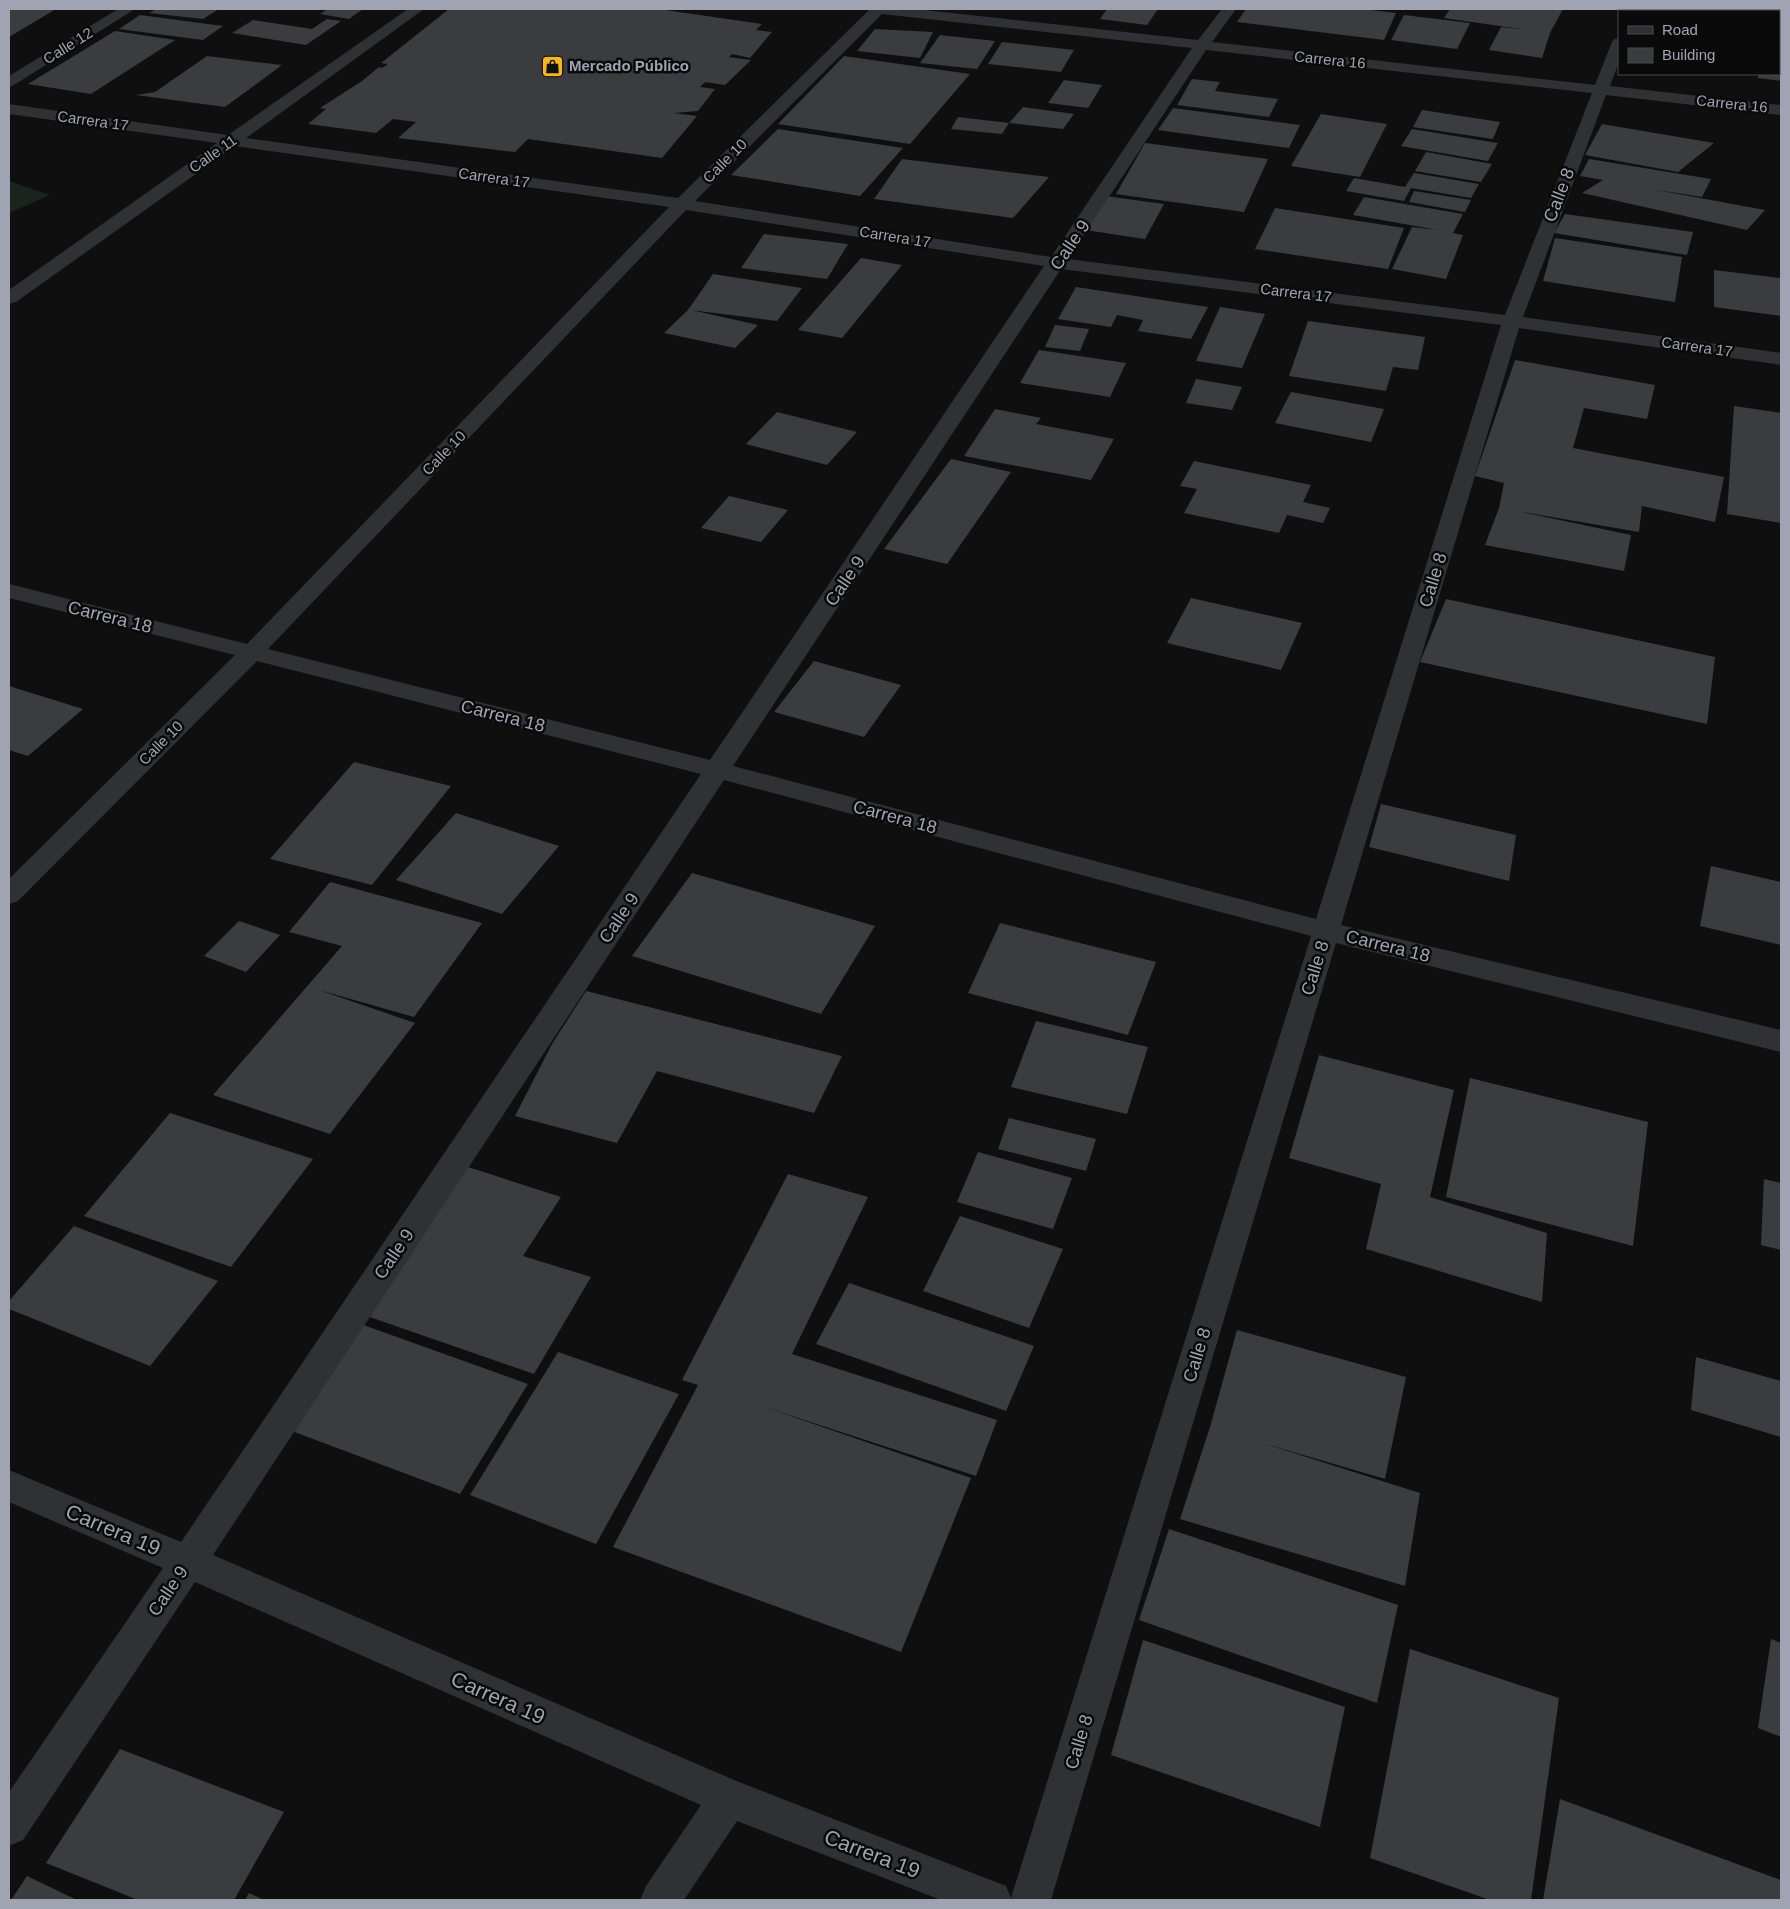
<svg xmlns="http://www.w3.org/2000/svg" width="1790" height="1909" viewBox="0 0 1790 1909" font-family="Helvetica,sans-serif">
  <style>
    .green { fill: #1b231d }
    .building { fill: #3b3c40 }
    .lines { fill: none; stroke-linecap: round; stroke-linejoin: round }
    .street { fill: #303135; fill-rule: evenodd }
    .labels { text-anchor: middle; stroke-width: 5; stroke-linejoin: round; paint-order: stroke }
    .far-street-label { font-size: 15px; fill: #a0a4b2; stroke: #0a0a0b }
    .far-poi-label { font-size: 15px; font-weight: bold; fill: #a0a4b2; stroke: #0a0a0b; text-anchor: start }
    .street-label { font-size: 18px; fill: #a0a4b2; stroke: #0a0a0b }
    .near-street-label { font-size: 21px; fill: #a0a4b2; stroke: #0a0a0b }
  </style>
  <rect width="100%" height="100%" fill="#0f0f10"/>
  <!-- green -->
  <path class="green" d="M9 181 50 195 9 213Z"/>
  <!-- building -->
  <path class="building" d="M9 9H56L9 37Z
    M157 9H219L203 19 149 13Z
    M328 9H363L349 19 320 14Z
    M449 9H658L762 24 756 30 772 32 750 58 732 54 729 57 751 60 725 85 705 82 700 87 715 89 698 111 674 113 697 116 662 158 528 139 515 152 398 138 416 122 393 119 376 133 308 124 326 109 320 108 362 81 379 67 382 68 388 64 381 63Z
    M1107 9H1158L1147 25 1100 19Z
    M1246 9H1362L1396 13 1384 40 1237 22Z
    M1450 9H1563L1550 33 1542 58 1489 50 1501 27 1528 30 1444 18Z
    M1648 9H1685L1695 10 1647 11Z
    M1713 9H1781V20H1779V11H1722Z
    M140 15 223 26 203 40 119 29Z
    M1404 15 1470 23 1457 49 1391 40Z
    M327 19 341 21 306 45 232 33 253 20 312 29Z
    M875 29 933 32 920 58 857 51Z
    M115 31 175 40 91 94 28 84Z
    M940 35 995 41 977 69 920 63Z
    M1002 42 1074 50 1061 72 988 64Z
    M207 56 282 65 225 107 136 95 155 92Z
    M844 56 970 74 910 144 778 124Z
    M1779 56H1781V81L1758 78V74H1779Z
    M1192 79 1220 82 1215 91 1278 99 1269 117 1177 105Z
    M1064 80 1102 85 1088 108 1048 103Z
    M1023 107 1074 114 1063 129 1009 123Z
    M1173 108 1300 125 1289 148 1158 130Z
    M1422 110 1500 122 1493 139 1413 127Z
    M1321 114 1387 124 1360 177 1291 166Z
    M958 117 1009 123 1002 134 951 129Z
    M1602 124 1714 143 1678 172 1585 155Z
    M778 129 903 148 860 196 731 175Z
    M1412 129 1498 143 1488 161 1401 146Z
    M1145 143 1268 159 1244 212 1116 194Z
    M1426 152 1492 164 1481 182 1415 171Z
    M902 159 1049 177 1013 218 874 199Z
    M1589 159 1711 179 1702 197 1651 189 1765 210 1747 230 1582 193 1603 180 1580 176Z
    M1414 173 1479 184 1471 198 1411 188 1404 201 1346 191 1354 178 1405 187Z
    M1414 191 1471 200 1465 212 1409 202Z
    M1105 196 1164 204 1145 239 1085 230Z
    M1364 197 1463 214 1453 233 1463 235 1446 279 1392 269 1412 227 1438 230 1353 215Z
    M1275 208 1404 228 1388 269 1255 249Z
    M1565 214 1693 232 1687 255 1554 233Z
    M764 234 848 244 827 279 741 268Z
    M1555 238 1682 257 1675 302 1543 281Z
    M861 258 902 265 842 338 798 330Z
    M1714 270 1781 278V316L1714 307Z
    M713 274 802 288 777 321 691 310 758 325 735 348 664 333 688 310Z
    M1076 287 1129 295 1208 307 1191 339 1138 331 1143 320 1117 315 1111 327 1058 319Z
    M1220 307 1265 314 1242 368 1196 361Z
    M1308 321 1425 337 1418 370 1393 367 1386 391 1289 376Z
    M1055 325 1089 329 1080 351 1045 347Z
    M1039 350 1126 363 1110 397 1020 383Z
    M1515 360 1655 385 1647 419 1584 408 1573 448 1724 477 1715 522 1642 506 1639 532 1517 511 1631 535 1624 571 1485 545 1499 508 1504 483 1475 476Z
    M1196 379 1242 387 1232 410 1186 403Z
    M1291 392 1384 409 1371 442 1275 423Z
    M1734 406 1781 413V523L1727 514Z
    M995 409 1041 418 1036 424 1114 439 1091 480 964 456Z
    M777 412 857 432 827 465 746 444Z
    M951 459 1011 472 947 564 884 549Z
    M1194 461 1311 485 1303 502 1330 508 1323 523 1287 515 1279 533 1184 513 1197 489 1180 486Z
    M729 496 788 510 761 542 701 528Z
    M1191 598 1302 623 1281 670 1167 643Z
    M1446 599 1715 657 1707 724 1420 662Z
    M814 661 901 685 864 737 774 712Z
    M9 686 83 709 28 756 9 750Z
    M354 762 451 786 372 885 270 859Z
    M1381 804 1516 835 1509 881 1369 847Z
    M456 813 559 846 502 914 396 880Z
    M1711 866 1781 882V945L1700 926Z
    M692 873 875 926 821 1014 632 956Z
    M330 882 482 923 414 1017 319 990 415 1023 330 1134 213 1095 342 946 289 932Z
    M239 921 280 935 246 972 204 956Z
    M1000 923 1156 962 1128 1035 968 993Z
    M586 991 842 1056 814 1113 657 1071 617 1143 515 1116 552 1044Z
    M1036 1021 1148 1047 1127 1114 1011 1087Z
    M1319 1055 1454 1090 1430 1197 1547 1233 1542 1302 1366 1249 1381 1184 1289 1158Z
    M1470 1078 1648 1122 1633 1246 1446 1197Z
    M170 1113 313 1159 231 1267 84 1216Z
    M1009 1118 1096 1139 1086 1171 998 1149Z
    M978 1152 1072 1178 1053 1229 957 1202Z
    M465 1166 561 1197 523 1256 591 1277 534 1374 364 1315Z
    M788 1174 868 1197 792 1354 997 1420 976 1476 761 1406 971 1478 901 1652 613 1547 698 1385 682 1380Z
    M1764 1179 1781 1183V1250L1761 1245Z
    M960 1216 1063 1249 1029 1328 923 1291Z
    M74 1226 218 1281 150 1366 9 1309V1301Z
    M849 1283 1034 1346 1006 1411 816 1344Z
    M355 1322 528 1384 460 1494 281 1427Z
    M1237 1330 1406 1377 1385 1479 1262 1443 1420 1493 1405 1586 1180 1519 1210 1427Z
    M558 1352 679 1394 596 1544 470 1495Z
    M1696 1357 1781 1381V1437L1691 1410Z
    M1169 1529 1398 1605 1377 1703 1139 1620Z
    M1771 1639 1781 1643V1737L1758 1728Z
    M1143 1640 1345 1707 1320 1827 1111 1755Z
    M1410 1649 1559 1698 1531 1900H1490L1370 1858Z
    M120 1749 284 1812 234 1900H138L46 1863Z
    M1560 1799 1781 1880V1900H1543Z
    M27 1876 77 1900H11Z
    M249 1893 264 1900H245Z"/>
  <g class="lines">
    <!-- street -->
    <path class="street" d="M118 9H135L14 85 9 87V76Z
      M408 9H424L246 138 678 198 870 9H915L1198 40 1222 9H1236L1212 42 1595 85 1612 42 1614 39 1619 38V62L1610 86 1781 105V115L1606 95 1523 317 1781 353V365L1519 328 1341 925 1781 1030V1052L1336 943 1051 1900H941L737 1821 684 1900H640L646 1886 701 1805 195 1582 23 1840 9 1846V1792L163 1568 9 1502V1470L181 1542 701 774 257 661 18 901 9 904V879L235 655 9 598V584L247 644 669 207 235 146 16 302 9 304V290L217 143 9 114V104L228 135ZM882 14 1192 48 1051 257 695 201ZM1206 50 1592 93 1505 315 1068 259ZM686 210 1044 266 710 760 268 649ZM1061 269 1501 325 1316 919 733 766ZM724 780 1311 936 1011 1898 1006 1886 734 1780 213 1555Z
      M1625 9H1639L1638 11H1624Z"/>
  </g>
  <!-- icons -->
  <defs>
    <symbol id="shop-square" viewBox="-11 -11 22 22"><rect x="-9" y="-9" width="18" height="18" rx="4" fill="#f3b725" stroke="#0a0a0b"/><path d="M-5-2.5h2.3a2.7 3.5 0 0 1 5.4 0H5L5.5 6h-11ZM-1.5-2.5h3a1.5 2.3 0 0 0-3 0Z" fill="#111"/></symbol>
  </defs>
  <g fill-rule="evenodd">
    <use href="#shop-square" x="540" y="54" width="25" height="25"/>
  </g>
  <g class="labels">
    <!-- far-street labels -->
    <g class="far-street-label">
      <text transform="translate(68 46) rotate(-32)" y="5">Calle 12</text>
      <text transform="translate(1330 60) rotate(6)" y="5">Carrera 16</text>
      <text transform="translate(1732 104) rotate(6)" y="5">Carrera 16</text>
      <text transform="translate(93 121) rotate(8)" y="5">Carrera 17</text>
      <text transform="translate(213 154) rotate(-35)" y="5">Calle 11</text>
      <text transform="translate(725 161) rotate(-45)" y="5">Calle 10</text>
      <text transform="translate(494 178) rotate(8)" y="5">Carrera 17</text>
      <text transform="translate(895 237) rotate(9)" y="5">Carrera 17</text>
      <text transform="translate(1296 293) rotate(7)" y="5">Carrera 17</text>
      <text transform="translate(1697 347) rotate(8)" y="5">Carrera 17</text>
      <text transform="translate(444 453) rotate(-46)" y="5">Calle 10</text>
      <text transform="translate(161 743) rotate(-45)" y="5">Calle 10</text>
    </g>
    <!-- far-poi labels -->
    <g class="far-poi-label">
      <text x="569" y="71">Mercado Público</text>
    </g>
    <!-- street labels -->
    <g class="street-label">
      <text transform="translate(1559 195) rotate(-69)" y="6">Calle 8</text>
      <text transform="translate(1070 245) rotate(-56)" y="6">Calle 9</text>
      <text transform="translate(1433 580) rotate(-73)" y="6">Calle 8</text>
      <text transform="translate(845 581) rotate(-56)" y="6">Calle 9</text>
      <text transform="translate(110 617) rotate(14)" y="6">Carrera 18</text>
      <text transform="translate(503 716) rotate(14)" y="6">Carrera 18</text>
      <text transform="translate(895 817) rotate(15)" y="6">Carrera 18</text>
      <text transform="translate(619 918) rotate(-56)" y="6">Calle 9</text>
      <text transform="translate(1388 946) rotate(14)" y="6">Carrera 18</text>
      <text transform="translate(1315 968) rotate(-73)" y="6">Calle 8</text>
      <text transform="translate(394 1254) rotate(-56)" y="6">Calle 9</text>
      <text transform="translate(1197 1355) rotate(-73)" y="6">Calle 8</text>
      <text transform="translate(168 1591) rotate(-56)" y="6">Calle 9</text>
      <text transform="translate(1079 1742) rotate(-73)" y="6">Calle 8</text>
    </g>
    <!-- near-street labels -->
    <g class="near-street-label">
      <text transform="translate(113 1530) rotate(23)" y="7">Carrera 19</text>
      <text transform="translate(498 1698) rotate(24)" y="7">Carrera 19</text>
      <text transform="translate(872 1854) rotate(21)" y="7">Carrera 19</text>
    </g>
  </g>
  <!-- border -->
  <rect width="1790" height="1909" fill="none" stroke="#a0a4b2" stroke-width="20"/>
  <!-- legend -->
  <rect x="1618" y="10" width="162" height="65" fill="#0a0a0b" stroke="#46484e"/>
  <rect x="1628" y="26" width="25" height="8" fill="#303135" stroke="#46484e"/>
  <text x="1662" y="35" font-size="15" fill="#a0a4b2">Road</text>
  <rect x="1628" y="48" width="25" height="15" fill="#3b3c40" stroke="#46484e"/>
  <text x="1662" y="60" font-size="15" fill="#a0a4b2">Building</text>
</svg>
